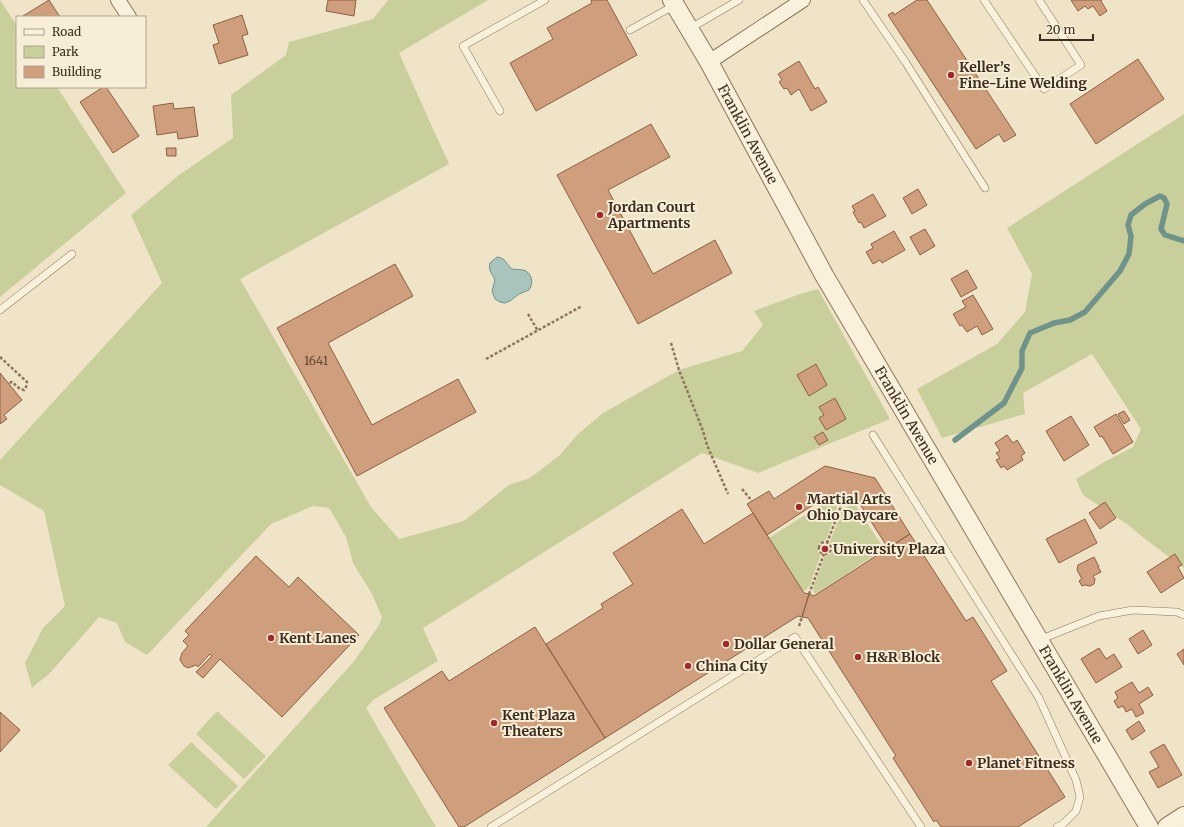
<svg xmlns="http://www.w3.org/2000/svg" width="1184" height="827" viewBox="0 0 1184 827" font-family="Merriweather,serif">
  <style>
    .green { fill: #c9cf9b }
    .water { fill: #a9c4bc; stroke: #6f938a }
    .lines { fill: none; stroke-linecap: round; stroke-linejoin: round }
    .stream { stroke: #6f938a; stroke-width: 5.5 }
    .building { fill: #cf9f7d; stroke: #8d5f41 }
    .service-casing { stroke: #8d765c; stroke-width: 8 }
    .minor-casing { stroke: #8d765c; stroke-width: 16 }
    .tertiary-casing { stroke: #8d765c; stroke-width: 20 }
    .path { stroke: #8d765c; stroke-width: 2.5; stroke-dasharray: 3 2; stroke-linecap: butt }
    .service { stroke: #faf1dc; stroke-width: 7 }
    .minor { stroke: #faf1dc; stroke-width: 14 }
    .tertiary { stroke: #faf1dc; stroke-width: 18 }
    .poi-dot { fill: #9e2a2b; stroke: #f7eed8; stroke-width: 1.5 }
    .labels { text-anchor: middle; stroke-width: 4; stroke-linejoin: round; paint-order: stroke }
    .number-label { font-size: 12px; fill: #624a37 }
    .poi-label { font-size: 14px; font-weight: bold; fill: #3d2e20; stroke: #f7eed8; text-anchor: start }
    .street-label { font-size: 14px; fill: #3d2e20; stroke: #f7eed8 }
  </style>
  <rect width="100%" height="100%" fill="#f0e4c8"/>
  <!-- green -->
  <path class="green" d="M0 0 17 26V87H57L126 193 0 297Z
    M388 0H488L399 53 449 164 240 279 371 507 399 539 464 521 509 485 530 478 560 455 577 435 603 413 679 370 742 351 763 325 754 311 800 294 818 289 890 419 758 473 702 453 423 628 438 661 373 700 366 708 436 827H206L355 660 379 625 382 617 371 592 353 563 346 537 329 508 313 506 271 524 147 655 125 642 117 623 99 617 49 674 32 688 25 663 43 628 65 606 44 511 0 485V460L162 283 131 215 179 175 233 138 231 95 286 55 289 42 373 19Z
    M1184 114V568L1145 539 1127 524 1083 495 1076 479 1106 461 1133 447 1141 429 1092 354 1023 393 1025 414 942 438 917 389 997 344 1025 312 1032 274 1007 228Z
    M830 499H835L837 509 826 540 821 542 818 546V552L821 554 810 585 805 591 802 590 769 538Z
    M850 505 856 506 884 549 816 594 814 593 813 588 825 556 831 554C834 549 834 545 830 542L841 512Z
    M217 711 266 756 244 779 196 734Z
    M191 742 238 786 216 809 168 765Z"/>
  <!-- water -->
  <path class="water" d="M497 257C506 258 506 264 512 269 516 270 519 269 523 270 532 272 534 283 529 290L519 294 510 301 505 303 500 302 495 299 492 291 495 280C492 273 488 271 490 263Z"/>
  <g class="lines">
    <!-- stream -->
    <path class="stream" d="M955 440 1004 403 1022 368V351L1030 333 1054 323 1070 320 1085 312 1120 271 1129 254 1131 236 1128 225 1131 215 1145 204 1160 196 1164 198 1167 204 1161 229 1165 235 1184 241"/>
  </g>
  <!-- building -->
  <path class="building" d="M49 0 60 17H24L23 16Z
    M328 0H356L354 16 326 11Z
    M591 0H607L637 55 536 111 510 63 553 39 547 28 592 3Z
    M917 0H927L1016 135 1004 142 999 134 976 149 888 15 893 12 894 15Z
    M1071 0H1102L1101 1 1107 11 1100 16 1093 6 1088 9 1085 6 1078 11Z
    M242 15 248 34 242 36 248 55 219 64 213 45 219 43 213 25Z
    M1138 59 1164 99 1096 144 1070 104Z
    M799 61 815 89 818 87 827 102 811 111 799 89 791 95 787 88 784 89 779 82 782 80 778 74Z
    M103 87H106L139 136 113 153 80 102Z
    M173 103 174 109 194 107 198 136 178 139 177 132 157 135 153 106Z
    M651 124 670 157 608 190 653 274 715 240 732 273 638 324 557 175Z
    M166 148H176V156H167Z
    M918 189 927 205 912 214 903 198Z
    M873 194 886 216 864 228 861 222 859 223 853 212 855 211 852 206Z
    M925 229 935 246 920 255 910 237Z
    M894 231 905 250 882 263 880 260 873 264 866 252 873 248 871 244Z
    M395 264 413 296 328 343 372 425 458 379 476 412 357 476 277 328Z
    M967 270 977 288 961 297 951 279Z
    M973 295 993 329 982 335 977 326 967 332 962 325 960 326 953 314 966 307 962 301Z
    M816 364 827 385 809 396 797 375Z
    M0 373 22 400 4 415 7 419 0 424Z
    M835 398 846 419 826 430 819 418 824 415 819 407Z
    M1124 411 1130 420 1124 424 1118 414Z
    M1116 414 1133 442 1113 454 1102 436 1100 437 1094 427Z
    M1071 416 1089 445 1064 461 1046 431Z
    M823 432 828 440 819 445 814 437Z
    M1007 435 1013 443 1017 440 1025 453 1021 456 1023 460 1007 470 1004 466 1001 468 996 460 1000 458 996 453 1000 451 995 443Z
    M825 466 875 478 910 534 888 548 858 501 830 494 767 535 747 504 769 491 774 499Z
    M1105 502 1116 518 1100 529 1089 513Z
    M682 509 704 544 753 513 804 593 809 594 802 617 798 616 605 738 546 644 603 608 601 604 633 584 613 553Z
    M1085 519 1097 543 1059 563 1046 539Z
    M910 534 966 621 973 617 1007 671 991 681 1065 797 1018 827H941L936 820 934 822 893 758 896 756 808 618 802 617 809 594 814 596Z
    M1175 554 1182 565 1178 567 1184 578 1161 593 1147 572Z
    M256 556 289 587 298 577 359 635 282 717 220 659 203 678 196 672 212 656 210 654 198 667 196 665 188 668 184 666 180 660 182 653 188 646 183 641 189 635 185 631Z
    M1094 557 1099 567H1098L1101 572 1093 576 1095 579 1094 584 1090 586 1085 585 1082 586 1079 581 1082 579 1077 570 1078 565Z
    M535 627 605 738 464 827H459L384 708 442 671 449 681Z
    M1143 630 1152 645 1138 654 1129 639Z
    M1099 648 1106 659 1114 654 1122 667 1096 683 1081 659Z
    M1184 649V665L1177 654Z
    M1132 682 1139 693 1148 687 1153 695 1139 704 1144 713 1136 717 1132 709 1126 712 1123 706 1118 708 1114 701 1118 698 1115 692Z
    M0 712 20 730 0 752Z
    M1139 721 1145 731 1132 740 1126 730Z
    M1164 744 1182 775 1158 788 1149 772 1159 767 1150 752Z"/>
  <g class="lines">
    <defs>
      <path id="service" d="M863 0 906 63 985 188
        M984 0 1044 89 1081 65 1039 0
        M689 29 739 0
        M630 30 675 5
        M500 111 463 46 545 0
        M0 310 72 254
        M873 435 1039 698 1076 780 1080 797 1076 811 1063 824 1057 827
        M1039 640 1099 616 1133 610 1177 612 1184 615
        M491 827 795 637 921 827"/>
      <path id="minor" d="M118 0 129 17
        M709 62 803 0"/>
      <g id="tertiary">
        <path id="s1" d="M672 0 709 62 824 275 1149 827"/>
        <path d="M1167 827 1184 816"/>
      </g>
    </defs>
    <!-- service casing -->
    <use href="#service" class="service-casing"/>
    <!-- minor casing -->
    <use href="#minor" class="minor-casing"/>
    <!-- tertiary casing -->
    <use href="#tertiary" class="tertiary-casing"/>
    <!-- path -->
    <path class="path" d="M528 314 538 331
      M671 343 679 370 703 431 707 445 728 494
      M0 357 27 382 26 387 24 390 20 389 12 382 9 383
      M486 359 582 306
      M742 489 752 501
      M819 548a6 6 0 1 1 12 0a6 6 0 1 1-12 0Z
      M827 543 844 498
      M809 594 824 554
      M799 626 802 617"/>
    <!-- service -->
    <use href="#service" class="service"/>
    <!-- minor -->
    <use href="#minor" class="minor"/>
    <!-- tertiary -->
    <use href="#tertiary" class="tertiary"/>
  </g>
  <!-- markers -->
  <g class="poi-dot">
    <circle cx="951" cy="75" r="4"/>
    <circle cx="600" cy="215" r="4"/>
    <circle cx="799" cy="507" r="4"/>
    <circle cx="825" cy="549" r="4"/>
    <circle cx="271" cy="638" r="4"/>
    <circle cx="726" cy="644" r="4"/>
    <circle cx="858" cy="657" r="4"/>
    <circle cx="688" cy="666" r="4"/>
    <circle cx="494" cy="723" r="4"/>
    <circle cx="969" cy="763" r="4"/>
  </g>
  <g class="labels">
    <!-- number labels -->
    <g class="number-label">
      <text x="316" y="365">1641</text>
    </g>
    <!-- poi labels -->
    <g class="poi-label">
      <text x="959" y="72">Keller’s<tspan x="959" dy="16">Fine-Line Welding</tspan></text>
      <text x="608" y="212">Jordan Court<tspan x="608" dy="16">Apartments</tspan></text>
      <text x="807" y="504">Martial Arts<tspan x="807" dy="16">Ohio Daycare</tspan></text>
      <text x="833" y="554">University Plaza</text>
      <text x="279" y="643">Kent Lanes</text>
      <text x="734" y="649">Dollar General</text>
      <text x="866" y="662">H&amp;R Block</text>
      <text x="696" y="671">China City</text>
      <text x="502" y="720">Kent Plaza<tspan x="502" dy="16">Theaters</tspan></text>
      <text x="977" y="768">Planet Fitness</text>
    </g>
    <!-- street labels -->
    <g class="street-label">
      <text dy="5" stroke="none"><textPath href="#s1" startOffset="154">Franklin Avenue</textPath></text>
      <text dy="5" stroke="none"><textPath href="#s1" startOffset="477">Franklin Avenue</textPath></text>
      <text dy="5" stroke="none"><textPath href="#s1" startOffset="801">Franklin Avenue</textPath></text>
    </g>
  </g>
  <!-- legend -->
  <rect x="16" y="16" width="130" height="72" fill="#f7eed8" stroke="#ada18e"/>
  <rect x="24" y="29" width="20" height="6" fill="#faf1dc" stroke="#ada18e"/>
  <text x="52" y="36" font-size="12" fill="#3d2e20">Road</text>
  <rect x="24" y="46" width="20" height="12" fill="#c9cf9b" stroke="#ada18e"/>
  <text x="52" y="56" font-size="12" fill="#3d2e20">Park</text>
  <rect x="24" y="66" width="20" height="12" fill="#cf9f7d" stroke="#ada18e"/>
  <text x="52" y="76" font-size="12" fill="#3d2e20">Building</text>
  <!-- scale -->
  <path d="M1040 34v6h53v-6" fill="none" stroke="#3d2e20" stroke-width="2"/>
  <text x="1046" y="34" font-size="12" fill="#3d2e20" stroke="#f7eed8" stroke-width="3" paint-order="stroke">20 m</text>
</svg>
